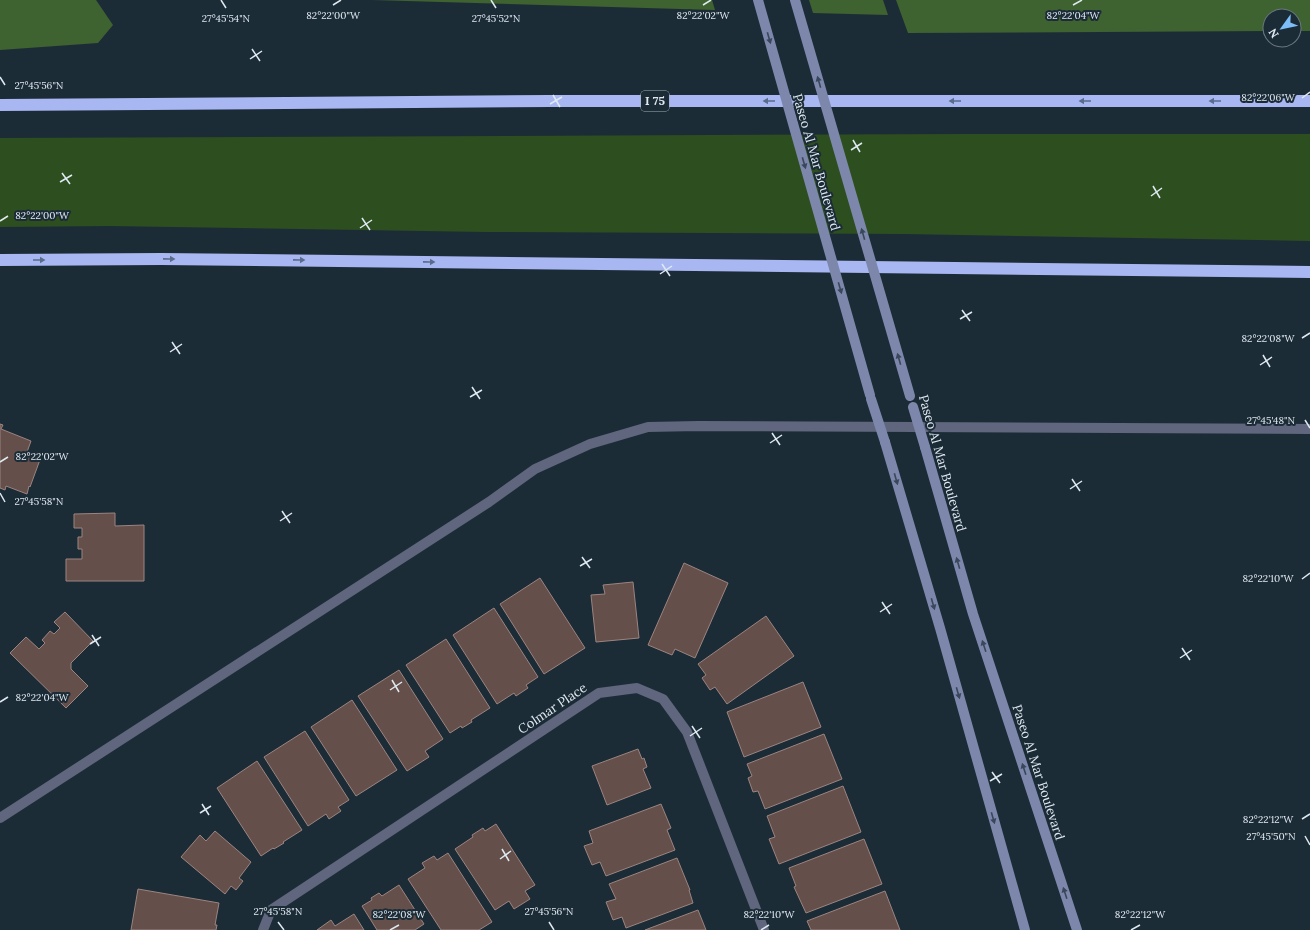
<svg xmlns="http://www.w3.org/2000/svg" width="1310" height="930" viewBox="0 0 1310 930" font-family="Lora,serif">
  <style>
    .green { fill: #2d4f1f }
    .forest { fill: #3f6231 }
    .building { fill: #644f4b; stroke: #9c8480 }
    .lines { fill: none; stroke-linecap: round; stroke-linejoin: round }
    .service { stroke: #5f667d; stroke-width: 10 }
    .minor { stroke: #5f667d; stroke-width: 10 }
    .secondary { stroke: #7d87ac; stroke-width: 10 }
    .motorway { stroke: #a8b7f2; stroke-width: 12 }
    .secondary-bridge { stroke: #7d87ac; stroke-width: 10 }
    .oneway { fill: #39475a }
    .oneway2 { fill: #5b6b8b }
    .ticks { fill: none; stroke: #dfe9f1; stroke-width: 1.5 }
    .labels { text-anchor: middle; stroke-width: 4; stroke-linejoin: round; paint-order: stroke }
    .shield { fill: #1c2c37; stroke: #a4b0b9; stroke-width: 1 }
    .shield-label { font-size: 12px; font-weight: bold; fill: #dfe9f1 }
    .street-label { font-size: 13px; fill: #dfe9f1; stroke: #1c2c37 }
    .ticks-label { font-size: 10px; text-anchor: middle; fill: #dfe9f1; stroke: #1c2c37; stroke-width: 4; stroke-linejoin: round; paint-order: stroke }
  </style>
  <rect width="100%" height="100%" fill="#1c2c37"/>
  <!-- green -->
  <path class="green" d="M972 134H1310V241L905 234 486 232 109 226 0 227V138Z"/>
  <!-- forest -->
  <path class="forest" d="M0 0H96L113 25 98 43 0 50Z
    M372 0H712L715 10Z
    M809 0H883L888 15 813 13Z
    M896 0H1310V31H1294V16H1270V31L908 33Z"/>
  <!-- building -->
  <path class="building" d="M0 424 3 425 1 429 31 441 27 452 41 457 30 487 29 486 27 494 6 486 5 490 0 488Z
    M115 513V526L144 525V581H66V559H82V549H78V537H82V528H74V514Z
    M684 563 728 583 695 658 675 649 672 655 648 645Z
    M540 578 585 648 544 674 500 604Z
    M633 582 639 638 596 642 591 595 605 594 603 585Z
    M494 608 538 677 526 685 528 688 516 696 514 693 497 704 453 635Z
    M65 612 93 641 71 663V669L88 686 66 708 10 653 26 637 39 649 45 643 42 640 50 631 54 634 60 628 54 622Z
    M766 616 794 656 727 704 715 687 710 690 702 678 706 675 698 664Z
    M446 639 490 708 471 720 472 722 462 728 461 726 450 733 406 665Z
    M399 670 443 739 425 751 429 757 407 771 358 696Z
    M803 682 821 727 744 757 727 712Z
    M352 700 397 770 356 796 311 727Z
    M305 731 349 800 338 807 341 811 329 819 326 814 308 826 264 757Z
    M824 734 842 779 765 809 758 791 753 792 748 778 752 776 747 764Z
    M638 749 642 759 644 758 647 767 643 769 651 788 607 805 592 766Z
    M257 761 302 830 283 842 284 843 274 849 273 848 261 856 217 788Z
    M843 786 861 832 779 864 769 839 775 837 767 816Z
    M661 804 671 828 667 830 675 850 606 876 600 862 592 865 584 846 593 843 589 831Z
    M496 824 535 885 525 891 530 899 514 909 509 901 495 910 455 849 473 837 472 835 483 828 485 831Z
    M215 831 251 862 239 878 243 881 236 890 231 886 225 894 181 857 200 835 206 841Z
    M864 839 882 884 806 913 794 887 796 886 789 868Z
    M448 853 492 922 479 930H441L408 879 425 868 422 863 434 856 437 860Z
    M677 858 690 890H689L693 903 626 928 622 917 613 920 606 902 616 899 609 884Z
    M399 885 424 924 415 930H377L362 906 372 900 371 898 379 893 382 896Z
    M138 889 219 903 215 925H217L216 930H131Z
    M885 891 900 930H811L807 921Z
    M698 910 706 930H645Z
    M354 914 364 930H317L331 920 335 926Z"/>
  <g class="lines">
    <!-- service -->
    <path class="service" d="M0 818 489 502 535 469 590 444 648 427 698 426 1310 429"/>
    <!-- minor -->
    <path class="minor" d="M263 930 271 910 599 693 637 688 663 699 687 732 764 930"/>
    <!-- secondary -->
    <path class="secondary" d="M885 442 940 628 1025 930
      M925 447 973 614 1077 930"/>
    <!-- motorway -->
    <path class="motorway" d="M0 105 550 101H1310
      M0 260 161 259 1310 272"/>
    <!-- secondary-bridge -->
    <path class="secondary-bridge" d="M758 0 870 395
      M795 0 910 396
      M871 399 885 442
      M913 407 925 447"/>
  </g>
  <!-- one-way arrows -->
  <defs><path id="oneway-solid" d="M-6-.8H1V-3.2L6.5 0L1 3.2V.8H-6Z"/></defs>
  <g class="oneway">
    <use href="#oneway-solid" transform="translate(769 38) rotate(74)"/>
    <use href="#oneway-solid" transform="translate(819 82) rotate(-106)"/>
    <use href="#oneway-solid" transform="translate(804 163) rotate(74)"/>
    <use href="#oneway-solid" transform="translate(863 234) rotate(-106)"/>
    <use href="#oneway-solid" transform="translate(840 288) rotate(74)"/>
    <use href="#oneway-solid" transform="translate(899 359) rotate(-106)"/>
    <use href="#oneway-solid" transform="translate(896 479) rotate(74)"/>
    <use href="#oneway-solid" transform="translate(958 563) rotate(-106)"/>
    <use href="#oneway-solid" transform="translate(933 604) rotate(74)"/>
    <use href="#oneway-solid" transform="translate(984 646) rotate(-108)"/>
    <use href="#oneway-solid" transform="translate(958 693) rotate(74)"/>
    <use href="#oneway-solid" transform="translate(1024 769) rotate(-108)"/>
    <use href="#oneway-solid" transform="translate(993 818) rotate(74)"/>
    <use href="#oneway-solid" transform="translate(1065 893) rotate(-108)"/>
  </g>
  <g class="oneway2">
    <use href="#oneway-solid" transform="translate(769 101) rotate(180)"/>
    <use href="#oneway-solid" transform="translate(955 101) rotate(180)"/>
    <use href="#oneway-solid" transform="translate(1085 101) rotate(180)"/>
    <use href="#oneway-solid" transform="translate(1215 101) rotate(180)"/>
    <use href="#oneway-solid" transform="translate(169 259) rotate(1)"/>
    <use href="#oneway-solid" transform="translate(39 260)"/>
    <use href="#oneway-solid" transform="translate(299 260) rotate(1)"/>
    <use href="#oneway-solid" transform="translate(429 262) rotate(1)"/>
  </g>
  <!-- ticks -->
  <path class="ticks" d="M221 0 226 8M491 0 496 8M333 5 341 0M703 5 711 0M1073 5 1082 0M252 49 260 61M250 59 262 51M0 77 5 85M553 95 560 107M1302 98 1310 92M550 104 562 97M853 140 860 152M851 150 862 143M62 173 70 184M60 182 72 175M1153 186 1160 198M1151 196 1162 188M362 218 370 230M0 221 8 216M360 228 372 220M662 264 670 276M660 274 672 266M962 310 970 321M960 319 972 312M1302 338 1310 333M172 342 180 354M170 352 182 344M1263 355 1270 367M1260 365 1272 357M472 387 480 399M470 397 482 390M1305 420 1310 428M772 433 780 445M770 443 782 435M0 462 8 457M1072 479 1080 491M1070 489 1082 481M0 493 5 502M282 511 290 523M280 521 292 513M582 557 590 568M580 566 592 559M1302 579 1310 573M882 602 890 614M880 612 892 604M92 635 99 646M90 644 101 637M1182 648 1190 660M1180 658 1192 650M392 680 399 692M390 690 402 682M0 702 8 697M692 726 700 738M690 736 702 728M992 772 1000 783M990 781 1002 774M202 804 209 815M200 813 211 806M1302 819 1310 814M1305 836 1310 845M502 849 509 861M500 859 511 851M278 922 284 930M549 922 554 930M390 930 399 925M761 930 769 925M1131 930 1140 925"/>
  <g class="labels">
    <!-- shield labels -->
    <rect class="shield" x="641" y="91" width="28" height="20" rx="3"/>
    <g class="shield-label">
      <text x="655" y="105">I 75</text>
    </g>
    <!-- street labels -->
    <g class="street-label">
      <text transform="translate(817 162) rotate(74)" y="5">Paseo Al Mar Boulevard</text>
      <text transform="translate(943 463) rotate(74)" y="5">Paseo Al Mar Boulevard</text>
      <text transform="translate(552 708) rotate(-34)" y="5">Colmar Place</text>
      <text transform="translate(1039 772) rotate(72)" y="5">Paseo Al Mar Boulevard</text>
    </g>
  </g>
  <g class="ticks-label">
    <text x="333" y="19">82°22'00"W</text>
    <text x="703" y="19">82°22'02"W</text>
    <text x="1073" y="19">82°22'04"W</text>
    <text x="496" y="22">27°45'52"N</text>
    <text x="226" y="22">27°45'54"N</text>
    <text x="39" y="89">27°45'56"N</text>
    <text x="1268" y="101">82°22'06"W</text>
    <text x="42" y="219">82°22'00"W</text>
    <text x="1268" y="342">82°22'08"W</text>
    <text x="1271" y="424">27°45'48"N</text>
    <text x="42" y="460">82°22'02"W</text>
    <text x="39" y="505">27°45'58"N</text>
    <text x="1268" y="582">82°22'10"W</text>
    <text x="42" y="701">82°22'04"W</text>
    <text x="1268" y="823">82°22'12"W</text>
    <text x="1271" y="840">27°45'50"N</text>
    <text x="278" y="915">27°45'58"N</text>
    <text x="549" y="915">27°45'56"N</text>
    <text x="399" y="918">82°22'08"W</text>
    <text x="769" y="918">82°22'10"W</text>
    <text x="1140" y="918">82°22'12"W</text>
  </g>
  <!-- north arrow -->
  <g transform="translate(1282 28) rotate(237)"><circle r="19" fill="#1c2c37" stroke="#6a7881"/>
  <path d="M0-3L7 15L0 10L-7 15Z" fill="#7dbef9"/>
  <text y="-6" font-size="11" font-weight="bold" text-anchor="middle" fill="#dfe9f1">N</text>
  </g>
</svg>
